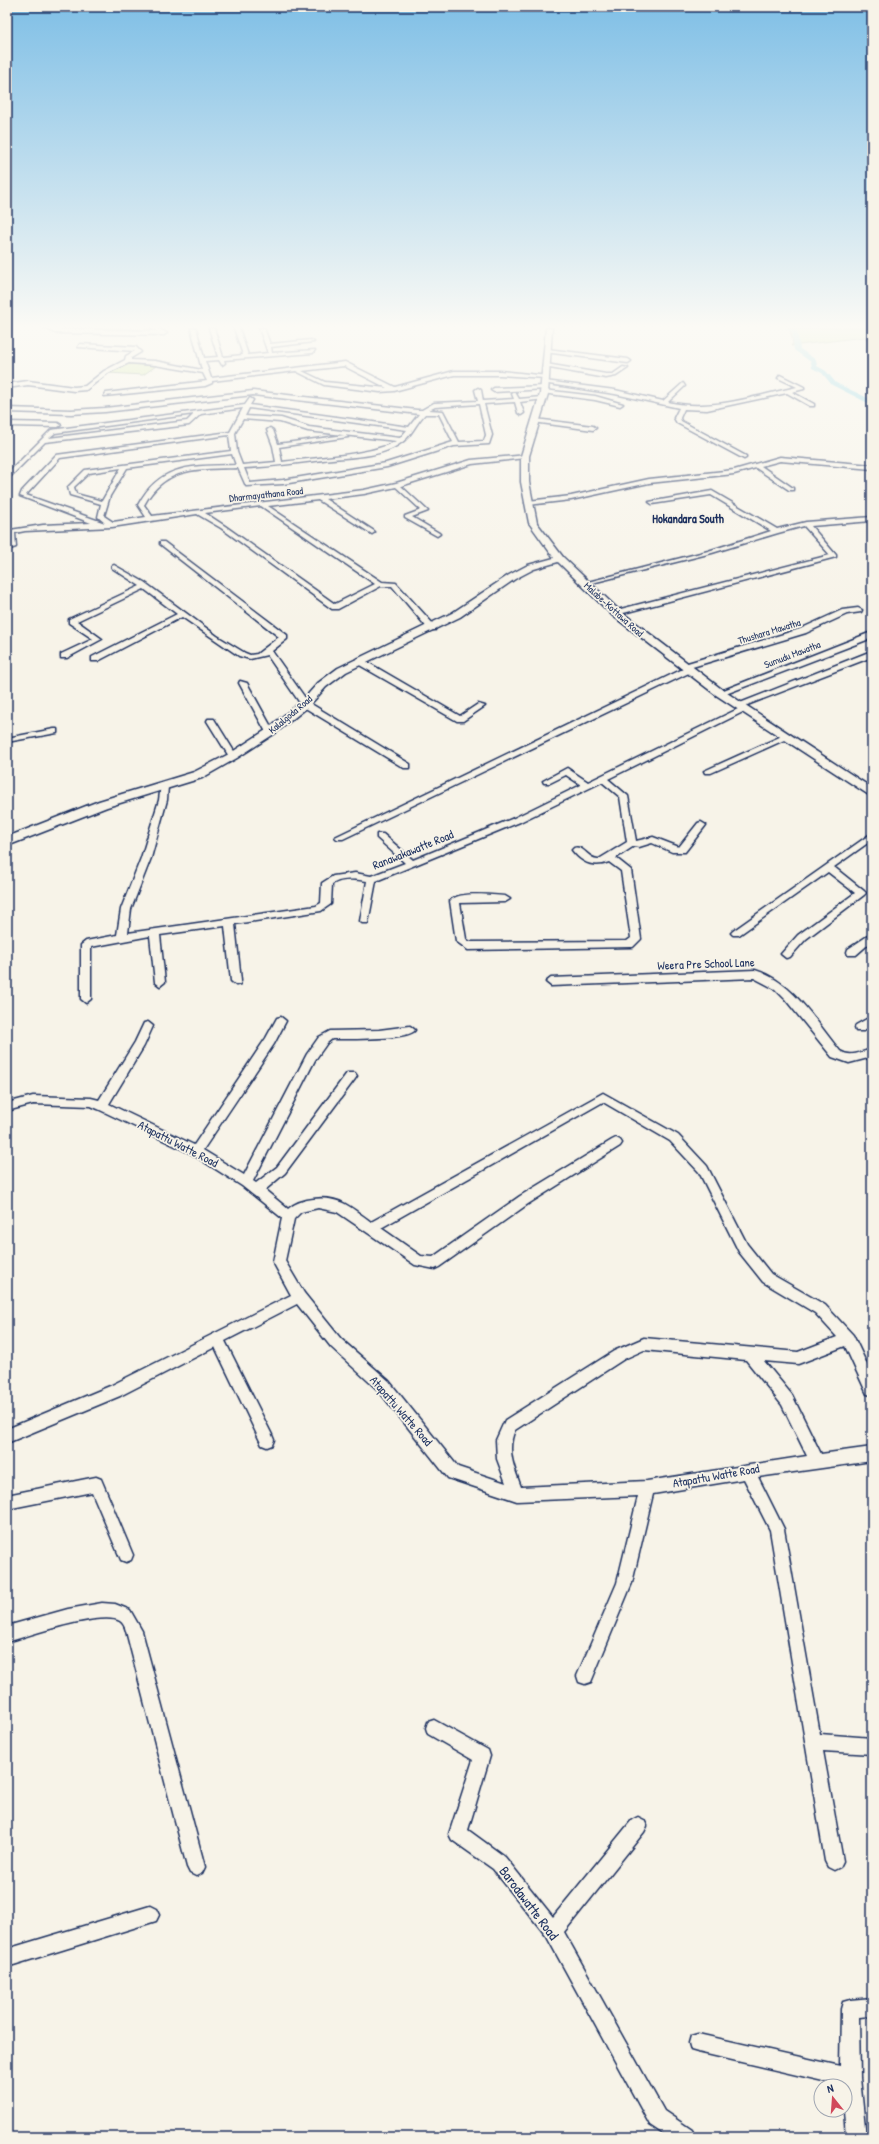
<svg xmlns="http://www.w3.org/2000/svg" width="879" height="2144" viewBox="0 0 879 2144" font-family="'Patrick Hand',sans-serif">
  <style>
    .green { fill: #cae49b; stroke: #728a7c }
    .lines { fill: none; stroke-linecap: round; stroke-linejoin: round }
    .canal { fill: #83d0e3; fill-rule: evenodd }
    .street-casing { stroke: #1b2f5e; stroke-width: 3 }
    .secondary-casing { stroke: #1b2f5e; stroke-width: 3 }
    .street { fill: #f7f3e8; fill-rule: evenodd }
    .secondary { fill: #f7f3e8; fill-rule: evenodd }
    .labels { text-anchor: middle; stroke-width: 3.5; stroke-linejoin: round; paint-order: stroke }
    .far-street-label { font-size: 10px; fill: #1b2f5e; stroke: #f7f3e8 }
    .far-quarter-label { font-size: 12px; font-weight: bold; fill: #1b2f5e; stroke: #f7f3e8 }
    .street-label { font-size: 12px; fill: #1b2f5e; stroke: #f7f3e8 }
    .near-street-label { font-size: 14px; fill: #1b2f5e; stroke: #f7f3e8 }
  </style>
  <rect width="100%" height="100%" fill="#f7f3e8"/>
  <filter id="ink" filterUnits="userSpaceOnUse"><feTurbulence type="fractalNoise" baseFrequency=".025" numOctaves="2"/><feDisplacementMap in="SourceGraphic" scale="8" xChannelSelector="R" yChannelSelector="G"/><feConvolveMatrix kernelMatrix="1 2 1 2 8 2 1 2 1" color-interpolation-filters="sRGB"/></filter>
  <g filter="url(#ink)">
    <!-- green -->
    <path class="green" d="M788 328H867L872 332V336L791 346 793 343 790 330Z
      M124 363 156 366 143 375 108 373Z"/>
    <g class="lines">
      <!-- canal -->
      <path class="canal" d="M784 328 797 330 800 349 816 360 817 366 826 371 836 383 872 400V405L832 385 822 373 812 368 811 362 794 350 792 332Z"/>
      <defs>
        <path id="street" d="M45 328 156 331 151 328H157L167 333 164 335 55 333Z
          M191 328H196L204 358 218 357 209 328H214L223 357 243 355 234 328H239L248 355 268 353 259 328H264L270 344 311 340 314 342 271 347 272 353 315 350 313 353 224 360 225 363 222 365 219 360 205 361 211 378 345 362 395 387 454 371H500L548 376 545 378 500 375H454L394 391 380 392 324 385 296 371 212 381V383L205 386 104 396 106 393 207 381 203 373 155 365 129 363 108 373 86 390 74 391 28 385 7 388V384L28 381 74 387 85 386 104 371 125 360 126 356 135 351 78 347 80 344 136 347 141 352 131 358V360L155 361 202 370ZM344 366 387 388 325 382 302 371Z
          M870 336H872V344L867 338Z
          M547 349 628 359 631 361 628 363 545 352Z
          M546 364 606 374H613L623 367 628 368 616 376 606 378 544 367Z
          M780 375 804 387V389L792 392 814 404V406H810L787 393 707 410 684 409 680 418 681 421 746 456V458L744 459 677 423 674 418 679 408 615 394 542 383 545 381 615 390 663 401 683 383 685 386 668 402C711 412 755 396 797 387L778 378Z
          M544 386 546 389 494 392 491 390 494 388Z
          M478 388 481 390 483 401 514 399 512 394 515 392 519 399 541 397 544 399 520 402 524 413 521 415 518 413 515 402 484 404 492 435 489 444 454 446 387 467 283 484 246 486 238 468C199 469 165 466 144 505L152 516 364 490 396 483 471 460 527 455 528 456 525 458 472 464 401 486 428 511 412 517 439 533 440 534 437 536 405 518V516L421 510 396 487 364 494 325 499 374 531 375 532 372 534 318 500 268 506 382 582 396 583 435 626V630H429L392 586H381L338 609H332L221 528 197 514 112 527 25 531 15 533 16 547 7 550V546H10L7 531 10 530 43 525 91 523 20 496 22 491 56 455 230 432 243 408 201 414 189 425 45 442 7 480V474L51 430 245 405 250 398 253 400 250 405 409 427 419 414 253 395 105 412 71 414 7 412V408L71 410 105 408 253 391 417 410H422L434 403 478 401 475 390ZM479 404 486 435 484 441 459 442 443 411 429 410 435 407ZM249 408 407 430 400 438 309 427 281 418 245 416ZM194 414 187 421 49 438 55 433ZM425 414H439L453 442 386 463 283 480 250 483 244 468C271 467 297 463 323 460 347 457 378 458 398 445 412 437 415 424 425 414ZM243 419 280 422 308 431 396 441C374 455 310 458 282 462L279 447 348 437 345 435 278 444 273 430 270 428 267 430 273 446 276 462 242 465 237 452 235 433ZM229 435 231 451 85 470 68 487 70 495 101 504 98 517 105 523 26 495 60 458ZM232 454 236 465C194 466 160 463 138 505L146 517 113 522 104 516 110 496 127 468ZM121 468 102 501 76 494 74 487 89 473ZM261 506 375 584 335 604 225 526 205 513Z
          M544 390 595 396 623 404 620 406 595 400 542 393Z
          M535 419 593 426 596 428 593 430 533 422 532 421Z
          M7 422 58 423 61 425 58 427 7 426Z
          M780 457 872 465V469L780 461 761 466 793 488V490H789L756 468 734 474 649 483 571 500 528 505 525 503 528 501 571 496 649 479 734 470Z
          M712 491 777 529 806 522 872 517V521L811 526 836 555V557L616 615 612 613 613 611 830 555 804 526 778 533 712 553 584 585V583L708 551 771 531 711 495 652 504 649 502Z
          M160 542H164L287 635V639L272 651 308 702 410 764V768H404L302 706 267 655 250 659 239 656 182 617 98 661H92V657L177 614 144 589 77 621 102 639 67 658H61V654L93 639 69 623V619L140 586 112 568V566L114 565 144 582 217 636 245 653 250 655 257 654 279 637 160 544Z
          M858 608 862 610 861 612 847 614 806 633 689 668 692 670 691 672 343 839H337L335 837 683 669 680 667 681 665 800 629 842 610Z
          M869 633H872V638L723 695 716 693Z
          M869 652H872V657L742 707 735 705Z
          M356 659H362L460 716 478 704 485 706 463 721H457L356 663Z
          M240 681 247 683 274 732 273 734H270L266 732 239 683Z
          M742 707H745L749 709 608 779 628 796 636 841 653 837 679 847 698 823 701 822 706 825 685 852H672L652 843 639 847 634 846 616 858 631 870 641 939 633 947 468 950 456 941 450 901C458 891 492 895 505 896L510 899 505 902 460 903 466 939 470 942 627 941 631 938 621 871 609 862C594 868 582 863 572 850L574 848C584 845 588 860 599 859L627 842 620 797 602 782 520 822 376 881 368 923H362L360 921 367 881C356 879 341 878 332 884L331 904 321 911 235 924 241 981 240 984 236 985 231 981 225 926 160 935 165 982 160 986 155 982 150 936 91 947V999L86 1003 81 999V945L86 941 117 935 121 909 141 858 159 800 161 784 164 783 168 786 167 800 151 858 131 909 128 933 316 906 321 903 322 883 333 876 355 873 371 876 405 863 377 838V834H383L413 860 514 818 581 785 566 775 550 783H544L543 781 567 768 588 782Z
          M208 719H214L237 756 236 758H230L207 721Z
          M54 729H57V733L7 742V738Z
          M784 735H787L791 737 711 773H705L704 771Z
          M872 833V840L834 867 864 891 866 893 864 895 806 939 790 957 786 958 781 954 798 935 855 893 828 872 739 935H733L731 933 733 931Z
          M872 933V941L856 955H848L847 952 848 949Z
          M755 970C794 982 815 1021 840 1051 851 1058 860 1052 872 1049V1057L849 1063 832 1057 785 999 775 989 754 978 551 986 546 982 551 978Z
          M872 1016V1025L864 1031H856L855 1028 856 1025Z
          M281 1017 286 1021 274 1044 203 1150 244 1175 307 1054 319 1037 330 1031 379 1030 410 1026 415 1030C410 1040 346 1039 332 1039L327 1043 315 1060 253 1181 256 1183 277 1167 347 1073H355L357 1076 355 1079 285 1173 265 1190 288 1209C301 1197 329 1195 345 1204 354 1209 363 1216 371 1222L603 1093 678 1135 707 1166 747 1244 771 1274 825 1305 853 1335 872 1375V1395L867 1394 845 1346 798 1364 764 1361 792 1395 821 1454 872 1447V1461L758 1477 784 1529 820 1734 872 1738V1754L823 1751 843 1861 840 1867 834 1870 828 1867 825 1861 770 1530 744 1479 653 1494 632 1583 591 1682 585 1684 579 1682 577 1676 617 1583 638 1496 517 1501 448 1478 379 1391 331 1347 297 1304 225 1341 272 1435 274 1440 272 1445 267 1447 262 1445 215 1347 120 1396 7 1443V1429L110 1386 291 1295 273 1262 282 1218 242 1186 192 1154 98 1109 91 1106 33 1104 7 1111V1103L33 1096 91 1098 99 1100 135 1042 144 1023 148 1022 153 1026 144 1046 109 1104 194 1145 266 1038 277 1018ZM603 1102 670 1141 699 1172 739 1252 763 1282 815 1313 837 1337 798 1352 644 1338 614 1351 505 1420 496 1440 497 1459 506 1483 458 1467 389 1381 341 1339 304 1293 285 1261 294 1219 301 1212 318 1208 337 1212 415 1265 435 1269 439 1267 528 1204 620 1146 622 1143 620 1140 616 1138 612 1140 520 1196 433 1257 421 1256 381 1228ZM644 1350 746 1360 782 1405 807 1456 647 1481 521 1487C514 1467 506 1450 515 1430L624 1359Z
          M96 1477 101 1479 133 1555 131 1560 126 1562 121 1560 92 1492 7 1509V1495Z
          M102 1603 115 1604 130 1610 142 1631 205 1867 202 1873 196 1876 190 1873 187 1867 126 1631C125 1627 123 1623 120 1621 102 1610 28 1636 7 1642V1626L68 1609Z
          M434 1720 488 1750 490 1756 468 1830 505 1857 553 1917 632 1820 638 1817 644 1820 647 1826 644 1832 564 1932 664 2111 692 2130 695 2137H668L650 2125 547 1937 493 1869 452 1840 449 1834 473 1760 428 1734 426 1728 428 1722Z
          M150 1906 156 1909 159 1915 156 1921 7 1967V1949Z
          M872 1998V2016L859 2017 860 2078 866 2137H846L844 2110H845V2086L698 2052 691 2050 689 2043 691 2036 698 2034 840 2066 841 2009 843 2002 850 2000Z"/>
        <path id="secondary" d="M546 328H552L548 394 529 456V482L537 523 563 557 620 611 724 691 872 788V797L716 695 612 615 558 562 534 569 515 579 460 617 346 672 326 687 309 706 274 734 237 758 202 778 107 807 7 846V837L99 801 194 772 229 754 266 730 301 702 318 683 338 668 452 613 509 575 528 565 554 558 529 523 521 482V456L540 394Z"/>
      </defs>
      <!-- street casing -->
      <use href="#street" class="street-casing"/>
      <!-- secondary casing -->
      <use href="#secondary" class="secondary-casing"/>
      <!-- street -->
      <use href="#street" class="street"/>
      <!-- secondary -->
      <use href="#secondary" class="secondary"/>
    </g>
  </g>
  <!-- sky -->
  <linearGradient id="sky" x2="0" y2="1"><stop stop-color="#7fbfe6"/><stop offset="0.52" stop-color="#fbfaf5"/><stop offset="1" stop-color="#fbfaf5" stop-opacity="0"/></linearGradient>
  <rect width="879" height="628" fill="url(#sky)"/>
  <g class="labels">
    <!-- far-street labels -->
    <g class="far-street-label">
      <text transform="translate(266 494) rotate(-6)" y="4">Dharmayathana Road</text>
      <text transform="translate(614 609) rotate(42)" y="4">Malabe-Kottawa Road</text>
      <text transform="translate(769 631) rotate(-17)" y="4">Thushara Mawatha</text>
      <text transform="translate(792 654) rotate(-21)" y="4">Sumudu Mawatha</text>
      <text transform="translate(290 714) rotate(-40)" y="4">Kalalgoda Road</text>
    </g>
    <!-- far-quarter labels -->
    <g class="far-quarter-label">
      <text x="688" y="523">Hokandara South</text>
    </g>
    <!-- street labels -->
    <g class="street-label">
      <text transform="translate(413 850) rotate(-22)" y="4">Ranawakawatte Road</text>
      <text transform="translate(706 964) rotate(-2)" y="4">Weera Pre School Lane</text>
      <text transform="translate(178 1144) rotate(27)" y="4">Atapattu Watte Road</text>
      <text transform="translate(401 1411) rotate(49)" y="4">Atapattu Watte Road</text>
      <text transform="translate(716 1476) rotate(-10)" y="4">Atapattu Watte Road</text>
    </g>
    <!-- near-street labels -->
    <g class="near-street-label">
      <text transform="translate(529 1903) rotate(53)" y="5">Barodawatte Road</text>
    </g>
  </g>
  <!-- margin -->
  <rect width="879" height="2144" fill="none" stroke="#f7f3e8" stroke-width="24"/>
  <rect x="12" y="12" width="855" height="2120" fill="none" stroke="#1b2f5e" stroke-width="1.5" filter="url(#ink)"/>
  <!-- north arrow -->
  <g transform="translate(833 2098) rotate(343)"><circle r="19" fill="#f7f3e8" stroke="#9fa5b1"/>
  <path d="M0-3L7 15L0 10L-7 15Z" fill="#d1495b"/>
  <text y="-6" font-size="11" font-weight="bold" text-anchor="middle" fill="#1b2f5e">N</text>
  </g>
</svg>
